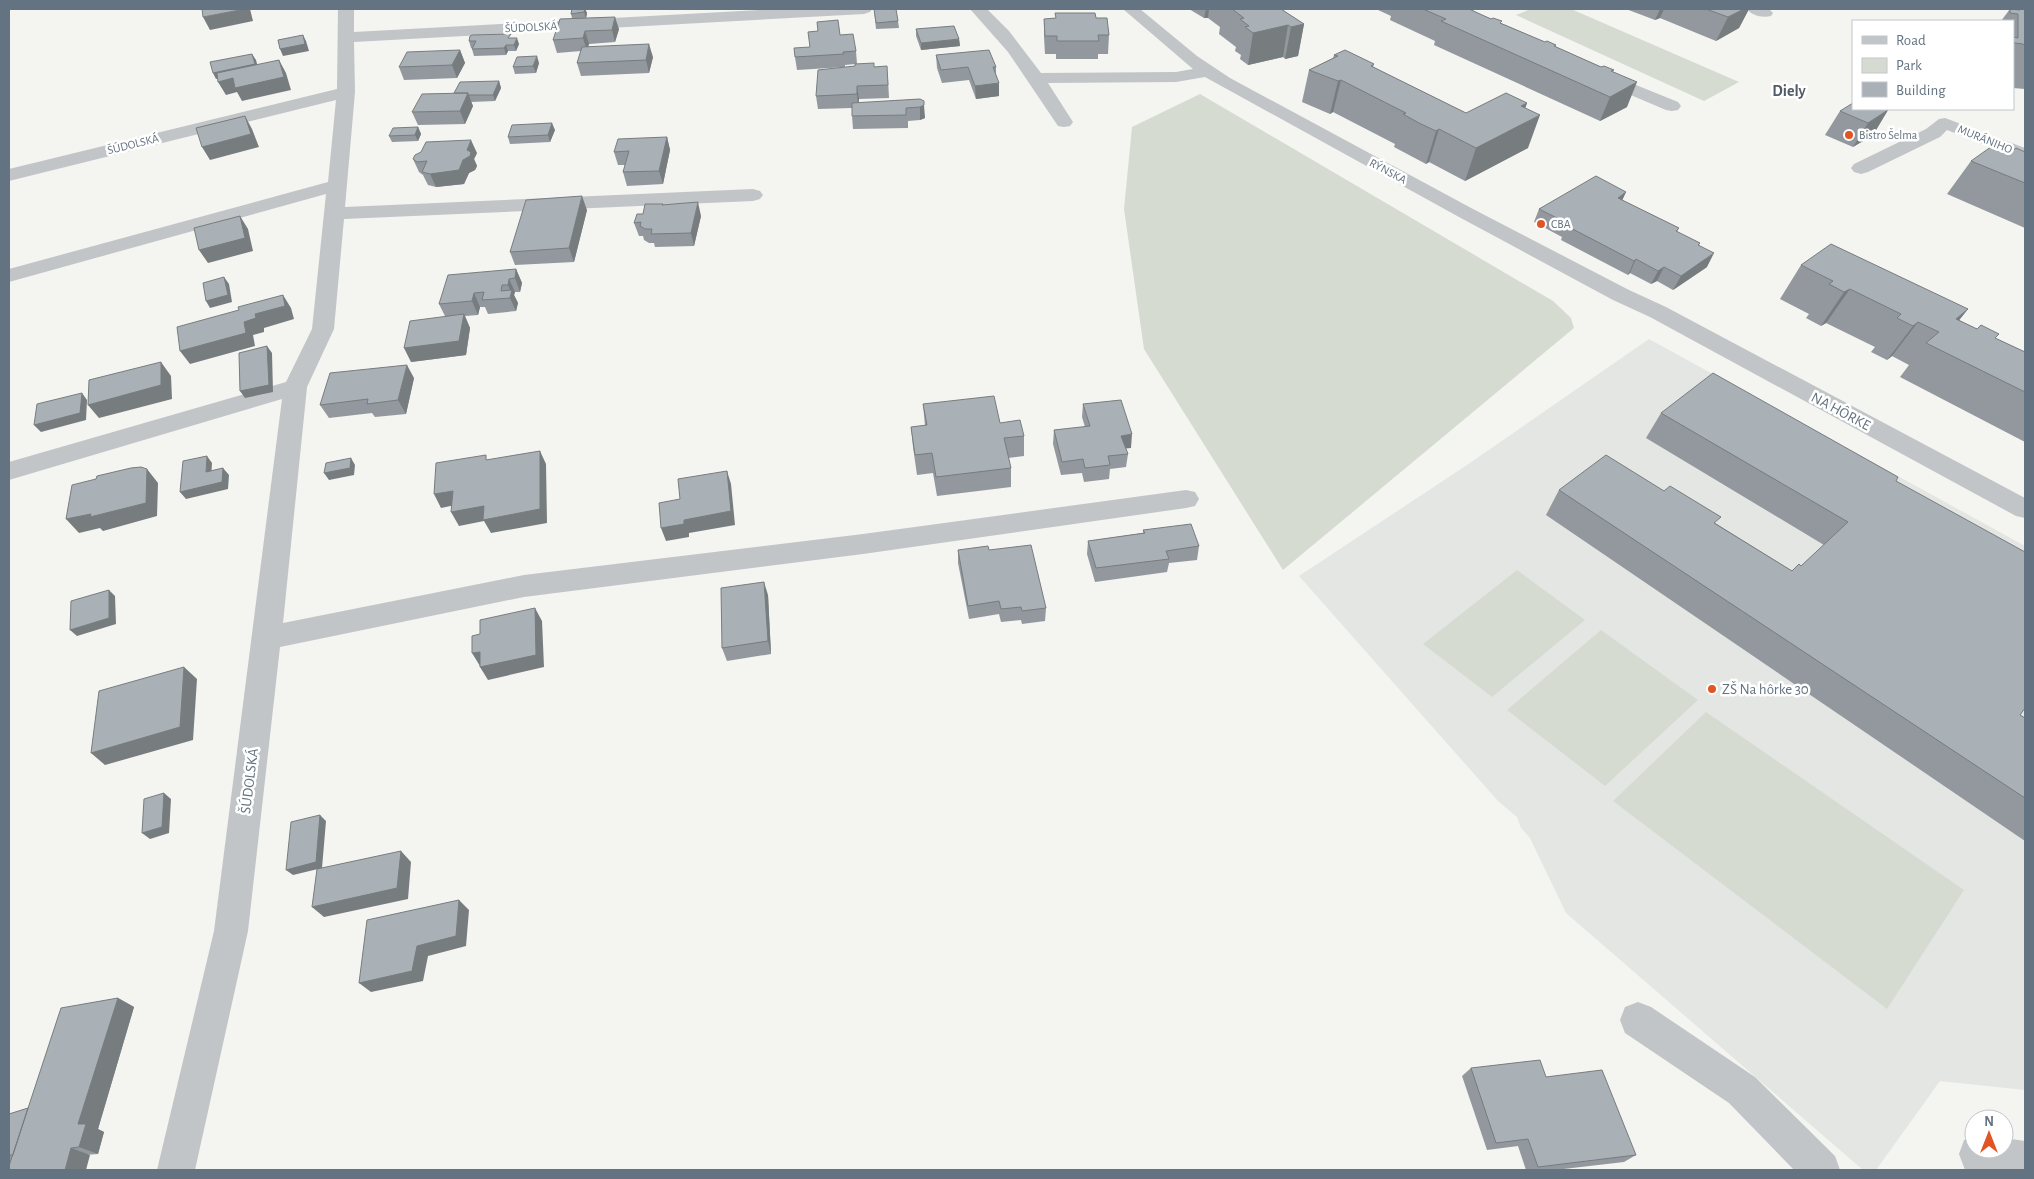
<svg xmlns="http://www.w3.org/2000/svg" width="2034" height="1179" viewBox="0 0 2034 1179" font-family="'Alegreya Sans',sans-serif">
  <style>
    .built { fill: #e4e6e4 }
    .green { fill: #d5dbd1 }
    .lines { fill: none; stroke-linecap: round; stroke-linejoin: round }
    .street { fill: #c1c5c8; fill-rule: evenodd }
    .wall { fill: #92989d }
    .shaded-wall { fill: #777c7f }
    .building { fill: #aab1b6; stroke: #777c7f }
    .poi-dot { fill: #e15423; stroke: #fff; stroke-width: 2 }
    .labels { text-anchor: middle; stroke-width: 5; stroke-linejoin: round; paint-order: stroke }
    .far-street-label { font-size: 12px; fill: #637381; stroke: #fff }
    .far-poi-label { font-size: 12px; fill: #637381; stroke: #fff; text-anchor: start }
    .street-label { font-size: 15px; fill: #637381; stroke: #fff }
    .poi-label { font-size: 15px; fill: #637381; stroke: #fff; text-anchor: start }
    .far-district-label { font-size: 16px; font-weight: bold; fill: #515c66; stroke: #fff }
  </style>
  <rect width="100%" height="100%" fill="#f4f4f0"/>
  <!-- built -->
  <path class="built" d="M1649 339 2025 546V1090L1940 1081 1876 1170H1863L1566 913 1530 838 1521 828 1517 817 1498 801 1299 576 1467 465Z"/>
  <!-- green -->
  <path class="green" d="M1531 9H1571L1739 82 1704 101 1516 15Z
    M1200 94 1553 301 1571 318 1574 328 1283 570 1144 349 1124 209 1132 127Z
    M1517 570 1585 620 1492 697 1423 644Z
    M1601 630 1698 700 1605 786 1507 710Z
    M1706 712 1964 890 1887 1009 1613 801Z"/>
  <g class="lines">
    <!-- street -->
    <path class="street" d="M338 9H354V32L779 9H872L870 12 864 14 354 42 355 92 345 207 753 189 760 191 763 195 760 199 753 201 344 219 334 329 307 387 283 623 524 575 863 534 1186 490 1195 492 1199 499 1195 506 1186 508 863 554 524 597 280 647 248 931 195 1170H157L214 931 282 399 9 480V462L286 382 312 329 326 194 9 282V269L328 182 336 100 9 181V169L337 89Z
      M970 9H987L1009 31 1041 73 1176 72 1193 69 1123 9H1140L1197 56 1230 78 1473 209 1629 290 1666 307 2025 498V518L2016 516 1650 317 1613 300 1459 217 1205 77 1176 82 1048 83 1073 122 1070 126 1064 127 1058 126 1008 52Z
      M1747 9H1769L1773 13 1771 16C1763 18 1752 16 1747 9Z
      M1599 70 1678 102 1681 106 1678 110 1672 111 1666 110 1593 79 1590 75 1593 71Z
      M1945 118 2025 148V161L1947 130 1940 137 1868 172 1861 174 1854 172 1851 168 1854 164 1926 129 1939 119Z
      M1638 1002 1651 1007 1755 1077 1835 1156 1840 1170H1794L1729 1103 1625 1033 1620 1020 1625 1007Z
      M1974 1136V1149H2004V1138L2025 1141V1170H1965L1959 1154 1964 1140Z"/>
  </g>
  <!-- wall -->
  <path class="wall" d="M572 9H585L587 13 586 18 619 29 615 42 589 44 588 47 653 57 649 73 581 76 577 63 581 51 557 53 553 40 572 18 571 14Z
    M874 9 898 21 899 28 876 29Z
    M1189 9H1281L1304 24 1298 56 1285 59 1283 57 1248 65 1240 59 1241 55 1235 51 1236 47 1219 34 1220 27 1208 18H1204Z
    M1376 9H1474L1473 11 1613 72 1627 107 1600 121 1434 45 1435 41 1390 20 1391 16Z
    M1626 9H1749L1739 28 1716 41 1660 18 1655 20Z
    M2010 9H2025V89L2013 88V21H2001Z
    M1096 18 1109 35 1108 54H1098V59H1056V54H1045L1044 37V19Z
    M916 29 959 39 960 46 921 50 916 36Z
    M840 35 856 51 857 64 875 67 888 79 889 98 859 99V103L920 99 925 118 920 120 908 121V128L853 129 852 116V108L818 109 816 96 855 66V64L845 65V67L797 70 795 57 810 47Z
    M512 38 519 44 516 51H508L506 55 474 56 472 49 473 48H471L469 41Z
    M460 50 465 63 457 78 404 80 399 67Z
    M936 55 996 67V75L999 96 976 99 969 80 942 83 937 68Z
    M1334 55 1374 64 1373 67 1466 113 1527 103 1525 108 1528 148 1465 181 1429 162 1426 164 1394 147 1395 144 1333 112 1330 114 1302 102 1309 70 1333 58Z
    M539 63 536 73 515 74 513 67Z
    M499 81 501 88 495 101 471 102 473 106 465 124 418 125 412 112Z
    M1888 110 1873 135 1853 147 1825 135 1840 111Z
    M418 127 421 134 418 141 392 142 389 136Z
    M555 130 550 142 510 144 508 137Z
    M667 137 670 150 663 184 627 186 623 172 625 165H618L614 152Z
    M2012 151 2025 152V228L1947 194 1971 161Z
    M477 153 474 159 477 166 475 170 469 173 464 184 436 187 428 185 423 175 419 172 413 159Z
    M1626 192 1622 200 1679 228 1677 232 1700 243 1699 245 1707 267 1673 290 1657 281 1651 284 1630 273 1628 275 1561 240 1562 237 1534 222 1539 209Z
    M663 204 664 205 701 216 694 246 655 247 654 243H649L644 240 643 236H639L634 223 643 214Z
    M587 210 574 262 515 265 510 252Z
    M1801 265 1968 309 1959 320 1977 329 1999 334 1995 338 2025 352V442L1900 377 1909 365 1892 356 1887 360 1871 352 1875 347 1826 323 1821 326 1806 318 1809 314 1780 299Z
    M516 269 522 283 520 292H515L514 295 518 303 516 311 488 314 485 307H480L478 315 465 316 470 328 466 355 411 362 445 316 439 304Z
    M414 378 406 414 375 417 372 413 329 418 320 405Z
    M923 404 1000 423 1024 436V456L1008 458 1011 468V487L937 496 933 473 917 475 913 447 911 427 925 426Z
    M1083 404 1131 448H1126L1128 454 1126 467 1110 469 1109 479 1084 482 1082 473 1061 475 1053 444 1054 430 1085 427 1082 417Z
    M1661 413 1896 481 2020 715 2025 718V841L1546 515 1559 490 1664 491 1792 571 1801 566 1824 545 1646 438Z
    M1143 530 1199 546 1197 560 1169 563 1167 572 1095 582 1087 554 1088 541 1143 533Z
    M958 550H989L1046 608 1045 621 1022 624 1021 620 1001 622 999 614 969 619 958 563Z
    M768 595 771 654 727 661 722 648Z
    M118 998 134 1007 98 1129 104 1132 98 1154 9 1161V1114L28 1108Z
    M1471 1068 1546 1077 1636 1155 1624 1162 1555 1170H1526L1518 1146 1487 1150 1462 1076Z"/>
  <!-- shaded-wall -->
  <path class="shaded-wall" d="M245 9H250L253 21 210 30 203 17Z
    M585 9 587 13 586 19 584 12Z
    M1206 9H1209L1208 18H1204Z
    M1660 9H1664L1660 18 1655 20Z
    M1744 9H1749L1739 28 1716 41 1728 17Z
    M615 17 619 29 615 42 612 30Z
    M1304 24 1298 56 1285 59 1291 27Z
    M1288 25 1283 57 1248 65 1253 33Z
    M585 31 589 44 587 51 583 38Z
    M303 35 306 41 309 51 283 56 280 49Z
    M517 38 519 44 516 51 514 45Z
    M959 39 960 46 921 50V43Z
    M649 44 653 57 649 73 646 60Z
    M506 45 508 51 506 55 504 48Z
    M460 50 465 63 457 78 452 65Z
    M252 54 256 60 259 71 216 79 213 73Z
    M537 56 539 63 536 73 533 66Z
    M279 60 286 73 291 90 242 101 237 92 226 95 218 82Z
    M1341 80 1333 112 1330 114 1338 81Z
    M499 81 501 88 495 101 493 95Z
    M1637 82 1627 107 1600 121 1610 97Z
    M999 83V96L976 99 975 86Z
    M857 86 859 99 858 107 857 94Z
    M468 93 473 106 465 124 460 111Z
    M1527 103 1519 126 1540 115 1528 148 1465 181 1476 148 1521 106Z
    M924 105 925 118 920 120V107Z
    M1888 110 1873 135 1853 147 1868 123Z
    M245 116 252 129 259 147 210 160 202 147Z
    M552 123 555 130 550 142 548 135Z
    M418 127 421 134 418 141 415 135Z
    M1439 129 1429 162 1426 164 1436 131Z
    M667 137 670 150 663 184 659 171Z
    M471 140 477 153 474 159 477 166 475 170 469 173 464 184 436 187 430 174 467 150Z
    M1626 192 1620 205 1618 198Z
    M582 196 587 210 574 262 569 248Z
    M698 202 701 216 694 246 691 233Z
    M240 216 248 229 253 251 208 263 199 250Z
    M1714 253 1707 267 1673 290 1681 276Z
    M1636 259 1630 273 1628 275 1634 261Z
    M1664 267 1657 281 1651 284 1658 271Z
    M516 269 522 283 520 292 515 278Z
    M224 277 229 284 232 302 210 308 206 301Z
    M509 279 515 292 514 295 518 303 516 311 510 298 511 293 508 285Z
    M1850 289 1826 323 1821 326 1844 292Z
    M474 293 480 307 478 315 472 301Z
    M283 295 291 308 294 319 264 328V332L253 335 255 346 190 364 180 351 244 322Z
    M1968 309 1941 343 1956 319Z
    M464 314 470 328 466 355 411 362 404 348Z
    M1918 322 1892 356 1887 360 1913 326Z
    M267 346 272 353 273 392 245 398 240 391Z
    M161 362 171 376 172 399 99 418 88 405Z
    M407 365 414 378 406 414 398 400Z
    M82 393 87 400 86 420 41 432 34 425Z
    M1132 434 1131 448 1120 449 1121 436Z
    M540 451 546 464 547 523 491 533 484 521 459 526 451 512Z
    M207 456 212 463 211 479 206 472Z
    M351 458 355 465 354 475 329 480 324 473Z
    M223 468 229 475 228 489 186 499 180 492Z
    M147 469 158 483 157 516 103 531 100 528 79 533 66 519Z
    M727 471 731 484 735 525 689 533V537L666 541 661 528 684 520Z
    M453 491 460 504 441 508 434 494Z
    M764 582 768 595 771 654 768 641Z
    M109 590 115 596 116 624 77 636 70 630Z
    M535 608 542 621 544 667 488 680 480 667Z
    M480 652V666L472 653Z
    M184 667 197 679 193 740 105 765 91 753Z
    M164 793 171 799 169 833 150 839 142 833Z
    M320 815 326 821 322 868 293 875 286 870Z
    M401 851 411 862 408 899 324 917 312 907Z
    M459 900 469 910 466 946 428 956 423 981 371 992 359 983 417 946Z
    M118 998 134 1007 98 1129 104 1132 98 1154 79 1147 78 1124Z
    M71 1148 90 1155 86 1170H65Z"/>
  <!-- building -->
  <path class="building" d="M202 9H245L203 17Z
    M572 9H585L584 12 571 14Z
    M874 9H896L898 21 876 23Z
    M1232 9H1281L1304 24 1291 27 1288 25 1253 33 1245 27 1249 26 1240 19 1244 18Z
    M1423 9H1470H1469L1491 19 1493 18 1502 21 1500 23 1545 42 1547 41 1556 45 1554 46 1601 67 1604 66 1614 70 1611 71 1637 82 1610 97 1441 21 1446 19Z
    M1706 9H1744L1728 17Z
    M2010 9 2020 10 2021 9H2025V46L2023 44 2015 43 2013 41V37L2018 38V14L2010 13Z
    M1055 13H1095L1096 18H1107L1109 35H1098L1099 41H1057V36H1045L1044 19 1056 18Z
    M615 17 612 30 585 31 583 38 553 40 560 19Z
    M838 20 840 35 853 34 856 51 843 52 844 54 795 57 794 48 810 47 808 32 818 31 817 22Z
    M954 26 959 39 921 43 916 29Z
    M511 34 508 38H517L514 45H506L504 48 472 49 476 41H469L470 36 472 35Z
    M303 35 305 44 280 49 278 40Z
    M649 44 646 60 577 63 582 47Z
    M460 50 452 65 399 67 407 52Z
    M989 50 996 67H993L999 83 975 86 968 67 941 70 936 55Z
    M1345 50 1374 64 1371 66 1466 113 1506 93 1527 103 1521 106 1540 115 1476 148 1439 129 1436 131 1419 123 1403 114 1406 113 1341 80 1338 81 1309 70 1338 56 1334 55Z
    M252 54 255 64 213 73 210 62Z
    M537 56 533 66 513 67 517 57Z
    M279 60 284 77 235 88 233 78 218 82 217 73Z
    M874 63V67L887 66 888 85 857 86V94L816 96 818 70 855 66V64Z
    M499 81 493 95H468V93H454L460 82Z
    M468 93 460 111 412 112 422 94Z
    M920 99 924 101V105L920 107 906 108V115L852 116V103Z
    M1853 103V109H1884L1888 110 1868 123 1840 111Z
    M245 116 251 134 202 147 196 128Z
    M552 123 548 135 508 137 512 125Z
    M418 127 415 135 389 136 393 128Z
    M667 137 659 171 623 172 629 151 614 152 618 139Z
    M471 140 467 150 471 152 470 156 463 160 459 170 430 174 422 172 427 161 417 162 413 159 415 155 421 152 426 142Z
    M1995 144 2012 151 2016 148 2025 152V183L1971 161Z
    M1596 176 1626 192 1618 198 1679 228 1676 231 1700 243 1698 245 1714 253 1681 276 1664 267 1658 271 1636 259 1634 261 1567 226 1569 224 1539 209Z
    M582 196 569 248 510 252 526 200Z
    M698 202 691 233 651 234 652 229H645L640 226 641 222 634 223 637 214H643L645 204H663L662 205Z
    M240 216 245 238 199 250 194 228Z
    M1831 244 1968 309 1956 319 1977 329 1981 325 1999 334 1995 338 2025 352V392L1926 343 1939 332 1918 322 1913 326 1897 318 1901 314 1850 289 1844 292 1829 284 1833 281 1801 265Z
    M516 269 515 278 509 279 508 285H502L501 291 512 290 510 298 482 300 484 292 474 293 472 301 439 304 448 275Z
    M224 277 228 295 206 301 203 283Z
    M283 295 285 306 255 314 256 318 244 322 246 333 180 351 177 327 239 310 238 307Z
    M464 314 459 341 404 348 410 321Z
    M267 346 269 385 240 391 239 353Z
    M161 362V385L88 405 89 380Z
    M407 365 398 400 367 404 368 399 320 405 330 373Z
    M1713 373 1898 477 1896 481 2025 552V708L2020 715 2025 718V798L1559 490 1606 455 1664 491 1670 486 1721 517 1714 523 1792 571 1799 564 1801 566 1848 522 1661 413Z
    M82 393 80 413 34 425 37 404Z
    M994 396 1000 423 1020 420 1024 436 1004 438 1011 468 936 477 932 453 915 455 911 427 927 425 923 404Z
    M1121 400 1132 434 1121 436 1128 454 1108 456 1110 465 1085 468 1083 459 1062 462 1054 430 1090 426 1083 404Z
    M540 451V509L483 520 484 506 451 512 453 491 434 494 436 463 486 455V460Z
    M207 456 206 472 223 468 222 482 180 492 183 461Z
    M351 458 350 468 324 473 326 463Z
    M141 467 147 469 146 503 90 517 91 514 66 519 72 485 96 479 97 476 131 468Z
    M727 471 731 511 684 520V524L661 528 659 503 680 499 678 479Z
    M1191 524 1199 546 1166 551 1169 559 1096 568 1088 541 1145 533 1143 530Z
    M1031 545 1046 608 1022 611 1021 607 1001 609 999 601 968 606 958 550 988 546 989 550Z
    M764 582 768 641 722 648 721 588Z
    M109 590V618L70 630 71 601Z
    M535 608 536 655 480 667V652L472 653V636L480 634V620Z
    M184 667 180 727 91 753 99 691Z
    M164 793 162 827 142 833 144 799Z
    M320 815 316 862 286 870 291 822Z
    M401 851 397 888 312 907 317 869Z
    M459 900 456 936 417 946 412 971 359 983 367 920Z
    M118 998 78 1124H86L79 1147 71 1148 65 1170H9V1166L61 1008Z
    M1540 1060 1546 1077 1602 1070 1636 1155 1538 1167 1528 1139 1496 1143 1471 1068Z
    M28 1108 13 1155H9V1114Z"/>
  <!-- markers -->
  <g class="poi-dot">
    <circle cx="1849" cy="135" r="5"/>
    <circle cx="1541" cy="224" r="5"/>
    <circle cx="1712" cy="689" r="5"/>
  </g>
  <g class="labels">
    <!-- far-street labels -->
    <g class="far-street-label">
      <text transform="translate(531 27) rotate(-3)" y="4">ŠÚDOLSKÁ</text>
      <text transform="translate(1985 139) rotate(22)" y="4">MURÁNIHO</text>
      <text transform="translate(133 144) rotate(-14)" y="4">ŠÚDOLSKÁ</text>
      <text transform="translate(1388 171) rotate(28)" y="4">RÝNSKA</text>
    </g>
    <!-- far-poi labels -->
    <g class="far-poi-label">
      <text x="1859" y="139">Bistro Šelma</text>
      <text x="1551" y="228">CBA</text>
    </g>
    <!-- street labels -->
    <g class="street-label">
      <text transform="translate(1841 411) rotate(28)" y="5">NA HÔRKE</text>
      <text transform="translate(249 781) rotate(-83)" y="5">ŠÚDOLSKÁ</text>
    </g>
    <!-- poi labels -->
    <g class="poi-label">
      <text x="1722" y="694">ZŠ Na hôrke 30</text>
    </g>
    <!-- far-district labels -->
    <g class="far-district-label">
      <text x="1789" y="96">Diely</text>
    </g>
  </g>
  <!-- border -->
  <rect width="2034" height="1179" fill="none" stroke="#637381" stroke-width="20"/>
  <!-- legend -->
  <rect x="1852" y="20" width="162" height="90" fill="#ffffff" stroke="#c1c7cd"/>
  <rect x="1862" y="36" width="25" height="8" fill="#c1c5c8" stroke="#c1c7cd"/>
  <text x="1896" y="45" font-size="15" fill="#637381">Road</text>
  <rect x="1862" y="58" width="25" height="15" fill="#d5dbd1" stroke="#c1c7cd"/>
  <text x="1896" y="70" font-size="15" fill="#637381">Park</text>
  <rect x="1862" y="82" width="25" height="15" fill="#aab1b6" stroke="#c1c7cd"/>
  <text x="1896" y="95" font-size="15" fill="#637381">Building</text>
  <!-- north arrow -->
  <g transform="translate(1989 1134)"><circle r="24" fill="#ffffff" stroke="#c1c7cd"/>
  <path d="M0-4L9 19L0 12L-9 19Z" fill="#e15423"/>
  <text y="-8" font-size="14" font-weight="bold" text-anchor="middle" fill="#637381">N</text>
  </g>
</svg>
